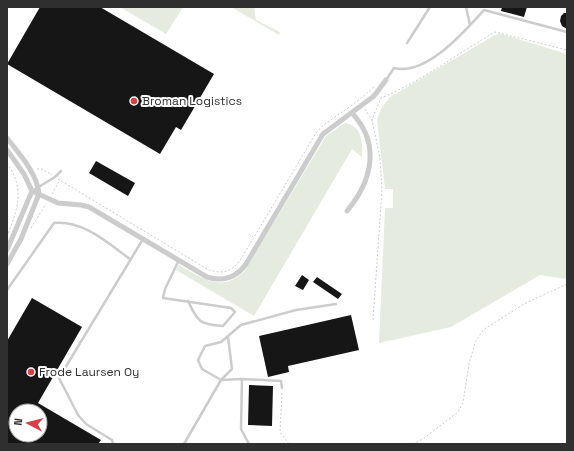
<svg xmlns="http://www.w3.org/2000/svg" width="574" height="451" font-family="'Space Grotesk',sans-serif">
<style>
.green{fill:#e5ebde}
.building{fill:#161616;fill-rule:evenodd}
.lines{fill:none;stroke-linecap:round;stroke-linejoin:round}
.path{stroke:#ccc;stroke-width:1;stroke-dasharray:2 2;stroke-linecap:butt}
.lane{stroke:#ccc;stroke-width:2.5}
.street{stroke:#ccc;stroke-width:5}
.poi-dot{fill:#d93d45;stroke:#fff;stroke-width:1.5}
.labels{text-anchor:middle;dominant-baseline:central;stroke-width:4;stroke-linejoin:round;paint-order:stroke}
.poi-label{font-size:12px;fill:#2f2f2f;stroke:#fff;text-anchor:start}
</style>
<rect width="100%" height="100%" fill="#fff"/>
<path class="green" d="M120 7H183L166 34Z
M231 7H254L256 20 280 32 279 35Z
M501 34 567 54V279L540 275 451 327 379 343 385 208H393V189H385L377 119 382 107 390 97 495 35Z
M345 123C362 126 363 142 362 157L352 149 254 316 176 270 179 265C202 278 220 293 244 272L326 136Z"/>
<path class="building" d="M40 7H100L214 74 181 130 176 127 160 154 7 64Z
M502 7H527L524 17 501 11Z
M564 13H567V29L562 26 560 21 561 16Z
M96 161 135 183 128 196 89 173Z
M302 275 309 280 303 290 295 286Z
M317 277 342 294 338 299 313 282Z
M32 298 82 327 38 403 101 440 98 444H7V341ZM16 411H40V435H16Z
M351 315 359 350 288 366 289 372 268 377 259 336Z
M249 385 273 386 272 426 248 425Z"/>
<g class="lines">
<path class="path" d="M365 109 372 120
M7 163C25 189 18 209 7 236
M37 169H42L52 175
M58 179 207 269C222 275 232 272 241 259L316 133 321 127 359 100 375 86
M52 194 60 180
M31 228 46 204
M249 234 253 237
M373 320 382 190 380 158 372 120 381 98C422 81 457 54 495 32L567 50
M282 393 280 432 289 444
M413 444 423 439 458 412 463 403 469 364 475 343 483 330 524 304 567 284"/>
<path class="lane" d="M466 7 470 25
M407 43 430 7
M386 80 394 68C426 76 464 32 484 10L567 32
M32 191 55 177 61 171
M179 260 165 289 163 298 231 308 235 312 223 326C199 324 198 322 188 301
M7 290 54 223C83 220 108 243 130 259
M242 379 281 381 282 388
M113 444 112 440 86 424 78 415 59 378 143 239
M184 444 221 380 232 369 228 337
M249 444 241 429 242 379 221 380 202 369 198 360 205 346 221 342 241 325 296 310 336 304"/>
<path class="street" d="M7 138C20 155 37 173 39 194L21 239 7 264
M7 150 24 174 32 191 7 250
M32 191 58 203 81 205 89 207 207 277C223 282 236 278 246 264L323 134 374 96 386 80
M347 211C372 181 381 144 352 113"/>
</g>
<g class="poi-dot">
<circle cx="134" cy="101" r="4"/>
<circle cx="31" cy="372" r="4"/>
</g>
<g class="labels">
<g class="poi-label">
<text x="142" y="101">Broman Logistics</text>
<text x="39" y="372">Frode Laursen Oy</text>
</g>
</g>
<rect width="574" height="451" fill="none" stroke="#2f2f2f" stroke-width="16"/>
<g transform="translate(28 423) rotate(277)"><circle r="19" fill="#ffffff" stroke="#acacac"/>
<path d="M0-3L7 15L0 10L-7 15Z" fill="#d93d45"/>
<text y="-6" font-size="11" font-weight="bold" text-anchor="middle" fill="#2f2f2f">N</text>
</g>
</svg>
